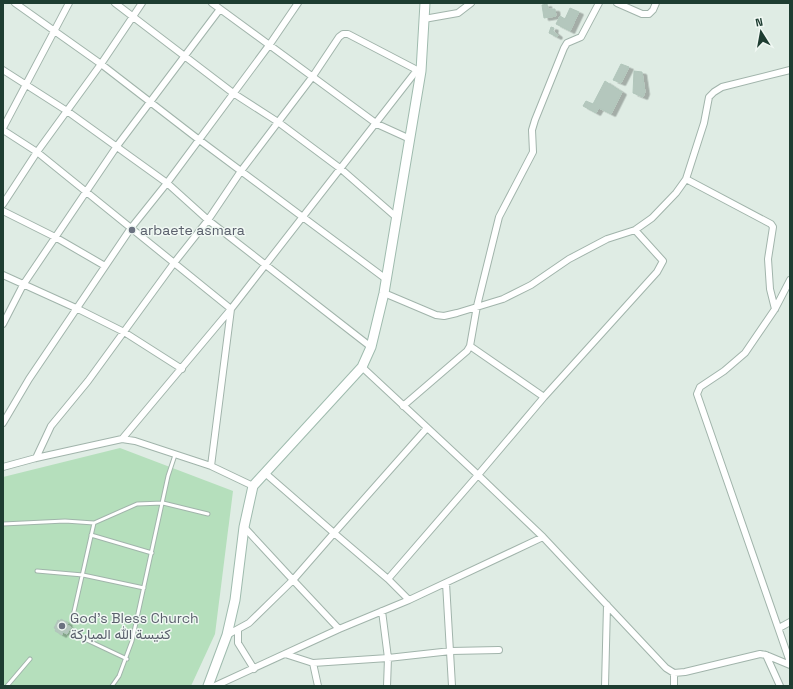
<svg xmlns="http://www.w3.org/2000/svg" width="793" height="689" font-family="'Space Grotesk',Vazirmatn,sans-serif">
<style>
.green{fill:#b5dfbc}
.building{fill:#b4c7bd;stroke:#b1c6bb;filter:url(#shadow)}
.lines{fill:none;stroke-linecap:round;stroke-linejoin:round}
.lane-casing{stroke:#a1b4ab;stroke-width:5}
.street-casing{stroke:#a1b4ab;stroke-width:8}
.secondary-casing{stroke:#9fbbae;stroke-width:11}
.lane{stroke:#fff;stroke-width:3}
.street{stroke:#fff;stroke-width:6}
.secondary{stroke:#fff;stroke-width:9}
.worship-dot{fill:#6b7280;stroke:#f0f8f3;stroke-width:1.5}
.labels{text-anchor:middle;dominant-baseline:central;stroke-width:3;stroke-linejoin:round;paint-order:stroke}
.worship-label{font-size:14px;fill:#5b616d;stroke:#f0f8f3;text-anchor:start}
</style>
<defs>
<filter id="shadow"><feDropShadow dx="4.5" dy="2.5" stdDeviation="0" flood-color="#0004"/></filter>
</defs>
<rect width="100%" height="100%" fill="#dfece4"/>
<path class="green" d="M120 448 233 491 215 634 191 686H3V477Z"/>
<path class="building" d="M547 4 548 9H555L556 16 544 18 542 5Z
M570 8 579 12 570 31 556 24 560 16 565 19Z
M551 27 554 28 553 31 558 35 557 37 549 33Z
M621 64 629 67 621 83 613 80Z
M634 71 642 72 645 92 643 97 633 93Z
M605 81 622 92 611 114 599 108 596 113 583 106 586 101 593 104Z
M61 619 68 623 67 625 71 627 67 634 63 632 62 635 55 631 56 629 54 628 58 620 60 621Z"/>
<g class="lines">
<g class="lane-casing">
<path id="lane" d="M3 524 65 521 94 523 137 504 163 503 208 514
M91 535 152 553
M37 571 83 575 144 588
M73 616 94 523
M72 633 127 659
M7 686 30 659
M112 686 119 676 132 641 168 476 175 455"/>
</g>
<g class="street-casing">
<path id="street" d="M15 3 101 64 198 139 386 279
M115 3 233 93 278 122 341 169 396 217
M212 3 377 124 410 139
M617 3 642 14H649L653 10 656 3
M424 19 458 13 471 3
M3 70 67 111 167 183 208 220 371 347
M3 128 69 3
M3 130 37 152 231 309 211 466
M686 179 771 224 773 227 768 259 770 289 775 309
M3 204 37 152 101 64 142 3
M3 211 55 237 105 266
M3 275 78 309 124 332 182 369
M790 280 775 309 745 353 724 371 700 387 697 394 790 662
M384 293 436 315 444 316 457 313 503 299 531 285 569 259 607 239 635 230 652 218 676 193 686 179 704 123 709 97 714 92 722 87 790 70
M3 324 23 285 117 146 220 9
M470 346 544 397
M362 367 478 475 388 579 409 600
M403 406 467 351 470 346 477 306 499 217 533 152 532 130 535 120 564 48 567 43 581 37 599 3
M3 423 29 379 131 228 167 183 270 44 298 3
M122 439 231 309 417 70 421 71
M36 458 51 426 88 381 174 263 208 220 241 171 313 76 339 37 343 34H348L417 70
M3 467 36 458 122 439 135 441 211 466 253 486
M244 527 293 580 334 533 265 473
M543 537 478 475 544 397 657 272 663 261 635 230
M388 579 334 533 427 428
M446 583 452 686
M382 611 388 658 387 686
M779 628 790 622
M238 630V643L254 669
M227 635 249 623 293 580 339 629
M285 654 313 663 388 658 451 651 499 650
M766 655 790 665
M313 663 318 686
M674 673V686
M215 686 339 629 409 600 543 537 666 668 674 673 685 672 760 654 766 655 780 686
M605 686 607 605"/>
</g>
<g class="secondary-casing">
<path id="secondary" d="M208 686 227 635 235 600 244 527 253 486 362 367 371 347 384 293 421 71 425 3"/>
</g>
<use href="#lane" class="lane"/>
<use href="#street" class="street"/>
<use href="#secondary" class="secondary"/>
</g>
<g class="worship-dot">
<circle cx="132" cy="230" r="4"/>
<circle cx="62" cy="626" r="4"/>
</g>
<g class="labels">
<g class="worship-label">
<text x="140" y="230">arbaete asmara</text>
<text x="70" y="618">God's Bless Church<tspan x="70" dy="16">كنيسة الله المباركة</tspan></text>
</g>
</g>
<rect width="793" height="689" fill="none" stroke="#1e3d31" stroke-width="8"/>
<g transform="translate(761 32) rotate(349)" stroke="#f0f8f3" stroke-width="3" paint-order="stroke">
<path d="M0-3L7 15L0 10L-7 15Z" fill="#1e3d31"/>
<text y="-6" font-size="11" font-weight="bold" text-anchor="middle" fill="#1e3d31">N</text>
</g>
</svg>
